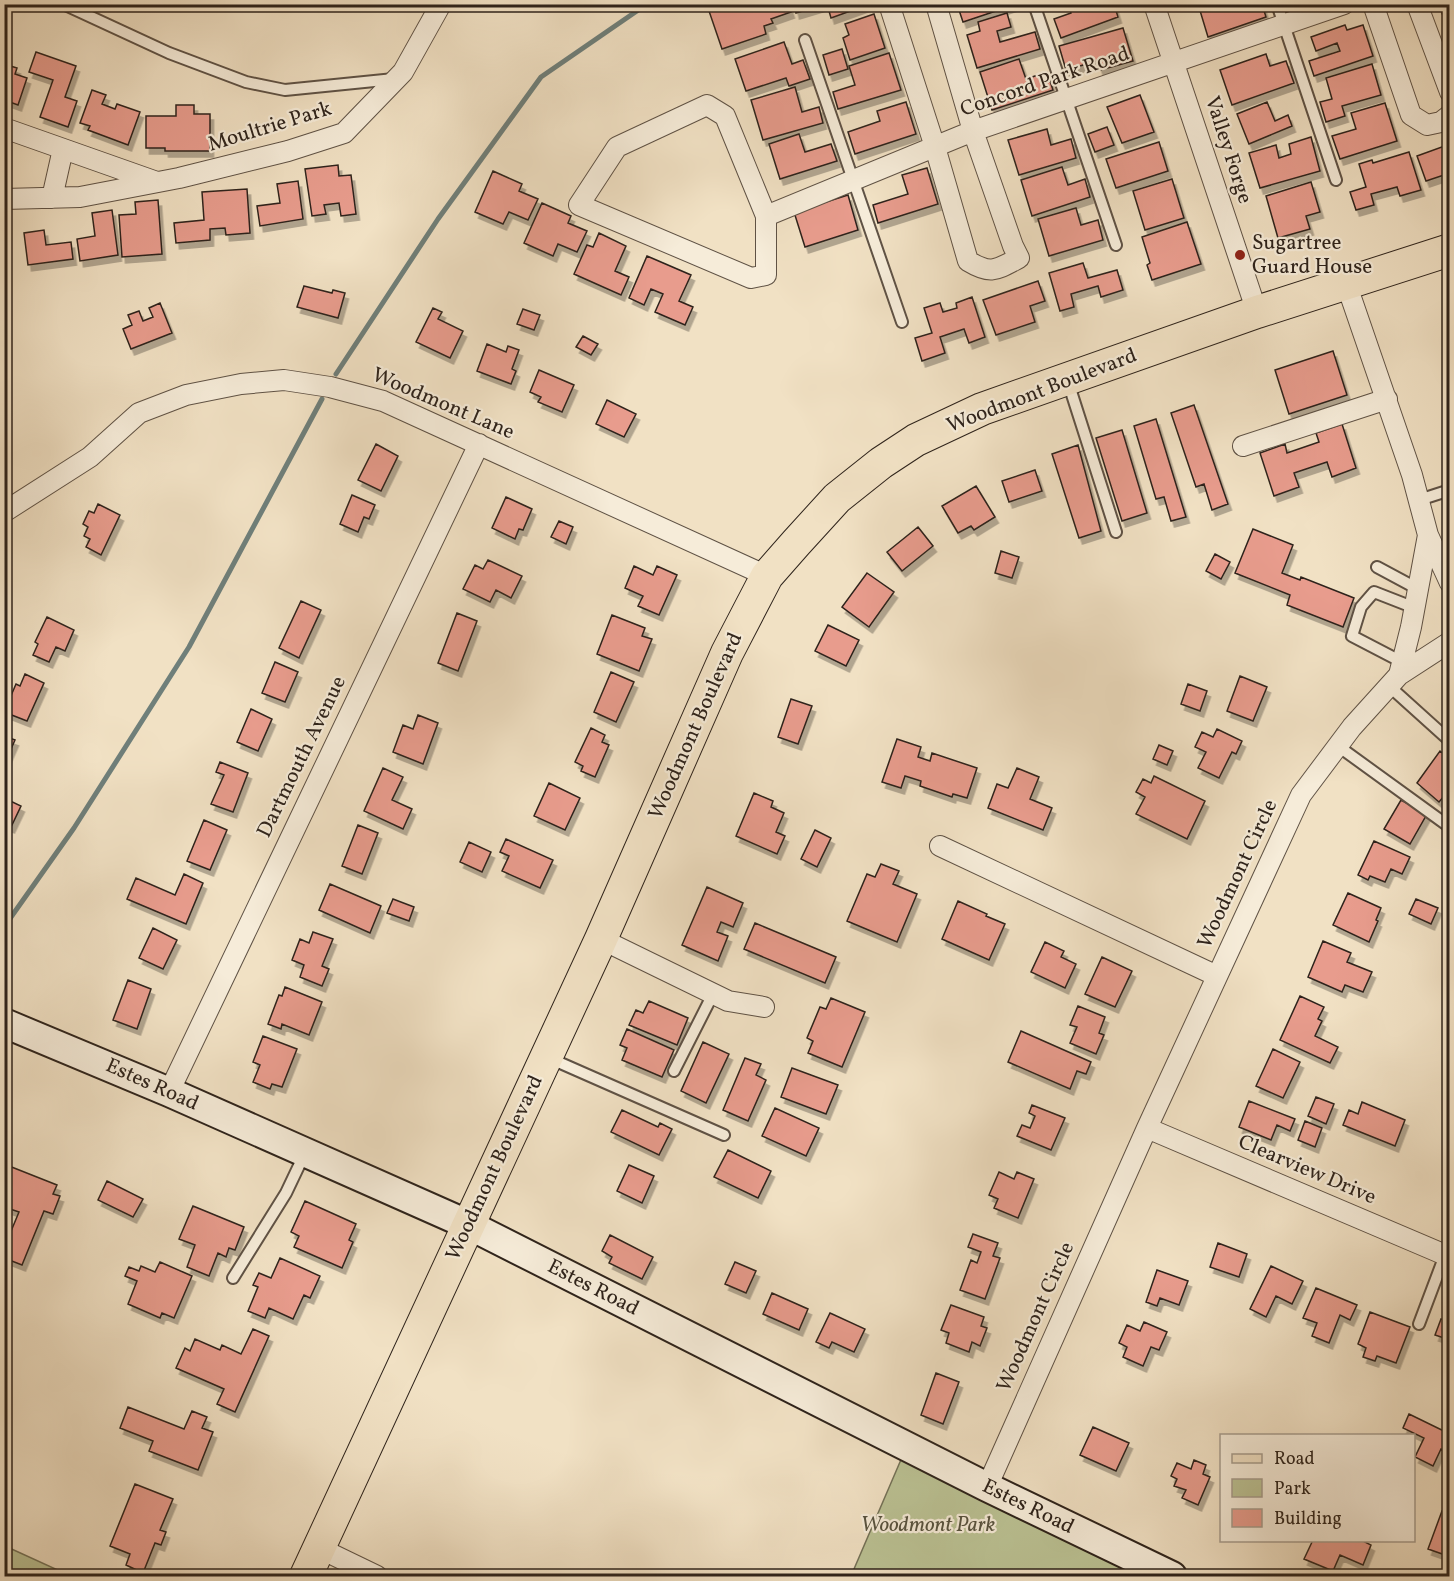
<svg xmlns="http://www.w3.org/2000/svg" width="1454" height="1581" font-family="Vollkorn,serif">
<style>
.green{fill:#bbc294;stroke:#747258;stroke-width:1.5}
.lines{fill:none;stroke-linecap:round;stroke-linejoin:round}
.stream{stroke:#6f7f7a;stroke-width:5}
.building{fill:#e89c8d;stroke:#2e231b;stroke-width:1.5;filter:url(#shadow)}
.lane-casing{stroke:#5f5245;stroke-width:14}
.street-casing{stroke:#5f5245;stroke-width:22}
.secondary-casing{stroke:#2e231b;stroke-width:32}
.primary-casing{stroke:#2e231b;stroke-width:34}
.lane{stroke:#f6ecd9;stroke-width:10}
.street{stroke:#f6ecd9;stroke-width:20}
.secondary{stroke:#f6ecd9;stroke-width:28}
.primary{stroke:#f1e1c4;stroke-width:32}
.poi-dot{fill:#8f2418;stroke:#f6ecd9;stroke-width:2}
.labels{text-anchor:middle;dominant-baseline:central;stroke-width:4.5;stroke-linejoin:round;paint-order:stroke}
.street-label{font-size:21px;fill:#2e231b;stroke:#f6ecd9}
.poi-label{font-size:21px;fill:#2e231b;stroke:#f6ecd9;text-anchor:start}
.park-label{font-size:21px;font-style:italic;fill:#58533f;stroke:#f6ecd9}
</style>
<defs>
<filter id="shadow"><feDropShadow dx="3.5" dy="6" stdDeviation="0" flood-color="#0004"/></filter>
</defs>
<rect width="100%" height="100%" fill="#f1e1c4"/>
<filter id="stains"><feTurbulence type="fractalNoise" baseFrequency=".00333" numOctaves="4"/><feColorMatrix values="0 0 0 0 .2 0 0 0 0 .09 0 0 0 0 .02 0 0 0 .5 -.17"/></filter>
<radialGradient id="worn" r=".72"><stop offset=".6" stop-color="#630" stop-opacity="0"/><stop offset="1" stop-color="#630" stop-opacity=".3"/></radialGradient>
<path class="green" d="M903 1455 1145 1576H851Z
M5 1546 60 1571 57 1576H5Z"/>
<g class="lines">
<path class="stream" d="M336 374 438 219 541 77 647 4
M4 927 74 828 189 647 322 399"/>
</g>
<path class="building" d="M729 4H788L791 12 771 19 773 23 764 26 766 34 722 49 709 11Z
M794 4H823V5L796 13Z
M827 4H870L831 18Z
M957 4H1017L963 22Z
M1069 4H1114L1118 17 1061 38 1054 19 1071 13Z
M1198 4H1224L1225 10 1241 4H1262L1266 17 1208 37Z
M1439 4H1450V30L1448 31Z
M1007 13 1011 27 997 31 1000 42 1035 32 1040 49 977 68 967 35 980 31 978 22Z
M874 14 885 48 850 60 843 38 849 35 845 24Z
M1345 25 1347 30 1363 25 1373 56 1314 76 1309 61 1340 51 1337 43 1316 51 1311 37Z
M1123 28 1133 61 1100 70 1097 61 1066 70 1059 46Z
M784 42 792 64 803 60 810 79 789 86 786 78 746 91 735 59Z
M842 49 848 69 829 75 823 55Z
M36 52 76 66 65 97 77 101 68 127 40 117 53 80 29 72Z
M889 53 901 90 838 109 833 92 855 85 849 66Z
M1266 54 1270 66 1286 61 1294 83 1232 105 1220 70Z
M1019 59 1026 79 1047 72 1053 90 992 110 980 72Z
M4 64 17 68 15 74 27 78 18 105 4 100Z
M1372 64 1381 95 1342 106 1345 116 1326 122 1320 102 1332 99 1326 78Z
M795 87 802 112 819 107 823 123 763 140 751 100Z
M92 90 106 95 102 104 115 109 117 104 140 112 128 145 88 130 90 126 80 123Z
M1140 95 1154 132 1122 143 1107 107Z
M906 102 916 134 855 154 848 132 880 121 877 111Z
M1267 102 1275 121 1288 115 1292 126 1249 144 1237 114Z
M1385 103 1397 141 1340 159 1332 136 1356 129 1351 113Z
M176 105H194V114H210V151H165V148H146V116H176Z
M1107 127 1114 145 1095 152 1088 134Z
M1047 129 1051 145 1071 139 1076 158 1019 175 1008 140Z
M799 134 805 152 831 144 837 161 780 179 769 144Z
M1311 137 1320 171 1260 188 1249 153 1276 145 1279 158 1291 154 1289 144Z
M1159 142 1168 171 1116 188 1106 159Z
M1450 144V173L1426 181 1417 156Z
M1409 152 1421 190 1400 196 1397 187 1371 194 1374 205 1356 210 1350 192 1366 187 1359 164 1372 160 1373 163Z
M338 165 339 176 351 175 356 214 341 216 339 203 324 205 326 214 312 216 305 169Z
M1062 167 1068 185 1085 179 1090 197 1032 216 1021 180Z
M927 168 938 204 878 223 873 205 908 194 902 175Z
M493 171 522 184 519 191 538 199 528 220 509 212 503 224 475 212Z
M1172 179 1184 218 1145 230 1133 191Z
M298 181 303 219 260 226 257 206 280 203 277 184Z
M1311 182 1320 212 1306 216 1310 229 1278 238 1266 196Z
M247 189 250 233 226 235 225 228 210 229V240L176 243 174 223 204 220 202 192Z
M848 195 858 230 805 247 794 212Z
M158 200 162 254 122 257 119 215 136 214 135 202Z
M542 203 571 216 568 223 587 231 577 252 558 244 553 256 524 243Z
M1076 208 1081 225 1098 220 1103 240 1049 256 1038 219Z
M112 210 118 255 80 261 77 239 95 236 92 213Z
M1187 222 1201 264 1152 280 1147 265 1150 263 1142 237Z
M44 230 46 245 71 242 73 259 28 265 24 233Z
M599 233 626 246 615 271 629 277 621 295 574 274 587 245 593 247Z
M647 256 691 275 679 301 693 307 685 325 655 312 663 294 651 289 644 305 629 298Z
M1083 263 1088 278 1117 270 1123 290 1101 297 1098 286 1071 294 1074 307 1060 311 1049 273Z
M1038 281 1045 301 1030 306 1035 322 996 335 983 300Z
M304 286 332 293 333 290 345 293 338 318 297 307Z
M972 297 985 337 969 343 964 329 940 337 945 353 922 361 915 338 932 333 924 308 940 303 943 312 957 308 956 303Z
M160 303 172 333 131 349 123 329 132 325 128 315 139 311 143 321 153 317 149 308Z
M433 308 442 312 438 319 463 331 450 358 416 342Z
M523 309 540 315 534 330 517 324Z
M583 336 598 344 591 355 576 347Z
M487 344 506 352 508 346 519 350 512 369 516 371 511 384 477 371Z
M1333 351 1347 395 1289 414 1275 370Z
M539 370 574 385 562 412 538 402 541 397 530 392Z
M607 400 636 414 624 437 596 424Z
M1194 405 1228 504 1212 510 1204 484 1196 487 1171 413Z
M1156 419 1186 517 1171 521 1164 497 1156 499 1134 426Z
M1342 424 1356 468 1332 477 1327 462 1294 473 1299 487 1274 496 1260 453 1285 444 1287 453 1319 442 1316 433Z
M1122 430 1147 513 1122 521 1096 438Z
M376 444 398 456 381 491 358 480Z
M1078 445 1101 531 1079 538 1052 454Z
M1035 470 1042 491 1009 502 1002 481Z
M976 486 995 517 974 530 971 526 958 533 942 506Z
M352 495 375 505 369 519 364 517 358 532 340 524Z
M506 497 532 509 523 530 519 529 515 539 492 528Z
M98 504 120 515 101 555 86 547 90 539 84 536 88 527 83 524 89 511 94 513Z
M559 521 573 527 566 544 551 537Z
M918 527 933 546 902 571 887 552Z
M1253 529 1293 545 1282 573 1300 580 1301 577 1354 598 1343 627 1287 605 1290 595 1235 573Z
M1001 551 1019 557 1012 578 995 573Z
M1215 554 1230 562 1221 579 1206 571Z
M488 560 522 576 511 598 496 590 490 602 463 589 475 565 483 569Z
M634 566 653 575 657 566 677 575 659 615 638 606 643 596 625 588Z
M867 573 894 592 869 627 842 607Z
M301 601 321 610 299 658 279 648Z
M457 613 477 621 458 671 438 663Z
M612 615 645 628 642 636 652 639 639 671 597 654Z
M47 617 74 630 65 651 56 647 49 662 33 655 38 644 35 642Z
M828 625 859 640 846 666 815 651Z
M275 662 298 672 285 702 262 693Z
M611 672 634 682 616 722 594 712Z
M25 674 44 683 27 721 4 712 16 684 20 686Z
M1240 676 1267 687 1253 721 1227 711Z
M1188 684 1207 691 1200 711 1181 704Z
M791 699 812 706 798 744 778 737Z
M251 709 272 719 258 751 237 742Z
M418 715 438 723 423 764 393 752 403 725 413 729Z
M591 728 605 735 602 742 609 745 595 777 581 771 583 766 575 762Z
M1217 729 1242 741 1236 754 1232 752 1219 778 1198 768 1206 752 1195 747 1202 732 1213 737Z
M4 736 15 740 4 765Z
M897 739 921 747 918 757 930 761 932 753 977 768 967 798 953 794 952 797 920 786 921 781 905 776 901 788 882 782Z
M1159 745 1173 751 1167 765 1153 759Z
M1440 751 1450 759V789L1439 802 1417 783Z
M220 762 248 773 233 812 211 804 224 775 216 772Z
M383 768 403 777 392 800 412 809 403 829 364 811Z
M1017 768 1039 777 1030 799 1052 808 1043 830 988 808 997 784 1008 788Z
M1154 776 1205 801 1187 839 1136 814 1145 797 1136 792 1143 779 1151 783Z
M549 783 580 798 565 830 534 816Z
M754 793 773 801 771 807 784 813 776 832 785 836 777 854 736 836Z
M4 798 21 806 11 827 4 824Z
M1401 800 1427 814 1410 844 1384 829Z
M204 820 227 830 210 870 187 861Z
M358 825 378 833 362 874 342 866Z
M815 830 831 838 817 867 801 859Z
M506 839 553 860 540 888 502 871 509 856 500 852Z
M1374 841 1410 857 1402 874 1391 869 1385 882 1370 876 1368 880 1358 875Z
M469 842 491 852 482 872 460 862Z
M881 864 899 871 893 884 917 894 897 942 847 921 867 874 875 877Z
M184 874 203 883 186 924 127 899 136 878 175 895Z
M330 884 381 906 370 933 319 910Z
M707 887 743 903 733 927 721 922 717 932 728 936 718 961 682 945Z
M1348 893 1381 908 1376 920 1378 921 1369 942 1333 925Z
M393 899 414 907 409 921 387 913Z
M1416 899 1438 908 1431 924 1409 914Z
M958 901 987 914 986 916 1005 924 989 960 942 939Z
M755 923 836 957 825 983 744 949Z
M153 928 177 940 163 969 139 958Z
M313 932 333 939 322 966 329 969 322 986 300 977 304 965 292 960 300 939 309 943Z
M1323 941 1351 953 1347 962 1372 972 1363 992 1345 985 1342 992 1308 977Z
M1045 942 1064 951 1061 957 1076 964 1065 988 1031 972Z
M1102 957 1132 971 1115 1007 1085 994Z
M128 980 151 989 137 1029 113 1020Z
M285 987 322 1002 309 1035 282 1024 281 1029 268 1024 279 995 282 996Z
M1300 996 1324 1007 1318 1019 1322 1021 1315 1036 1338 1047 1330 1063 1280 1040Z
M831 998 865 1012 842 1067 808 1053 813 1041 807 1038 820 1007 826 1009Z
M649 1001 688 1018 677 1045 629 1025 636 1010 643 1013Z
M1078 1006 1105 1017 1099 1033 1104 1035 1096 1054 1070 1043 1077 1027 1070 1025Z
M627 1029 674 1050 662 1077 622 1060 627 1048 620 1045Z
M1021 1031 1091 1062 1086 1074 1077 1071 1070 1089 1008 1062Z
M263 1036 297 1049 282 1087 272 1084 270 1089 253 1082 260 1065 253 1062Z
M703 1042 729 1054 706 1103 681 1091Z
M1273 1049 1300 1062 1283 1098 1256 1086Z
M745 1058 761 1064 756 1075 766 1080 748 1121 723 1110Z
M792 1068 838 1085 826 1114 781 1097Z
M1316 1097 1334 1104 1326 1124 1308 1116Z
M1249 1101 1295 1119 1290 1131 1277 1125 1271 1140 1239 1127Z
M1362 1102 1405 1120 1395 1146 1343 1125 1349 1110 1358 1114Z
M1032 1105 1065 1118 1051 1150 1017 1136 1022 1125 1030 1128 1035 1116 1029 1113Z
M775 1108 819 1128 806 1156 762 1136Z
M622 1110 658 1127 660 1123 672 1129 659 1155 611 1132Z
M1305 1121 1322 1128 1315 1147 1298 1140Z
M728 1150 771 1171 758 1198 714 1177Z
M4 1164 57 1185 53 1194 60 1196 53 1214 44 1211 22 1265 4 1258V1248L19 1212 4 1207Z
M629 1165 654 1176 642 1203 617 1191Z
M999 1172 1014 1179 1017 1172 1034 1179 1018 1218 994 1208 998 1199 989 1195Z
M107 1181 143 1199 133 1217 98 1200Z
M305 1201 356 1224 349 1240 353 1242 342 1268 294 1247 299 1236 291 1232Z
M193 1206 244 1227 235 1250 229 1248 226 1257 218 1253 209 1276 187 1267 195 1245 179 1239Z
M973 1234 998 1243 993 1256 1000 1258 985 1299 960 1290 971 1260 977 1263 981 1252 968 1247Z
M610 1235 653 1257 642 1279 609 1263 612 1257 602 1251Z
M1218 1243 1247 1254 1239 1277 1210 1267Z
M280 1258 320 1276 310 1298 304 1295 293 1319 269 1308 265 1318 248 1311 258 1287 253 1285 259 1273 271 1278Z
M160 1262 192 1276 174 1318 162 1313 160 1318 128 1304 137 1281 125 1276 129 1267 139 1271 141 1266 155 1272Z
M735 1262 756 1271 746 1293 725 1284Z
M1271 1266 1303 1281 1292 1304 1276 1296 1266 1317 1250 1309Z
M1157 1270 1188 1281 1179 1305 1160 1298 1157 1306 1146 1302Z
M1316 1288 1357 1305 1350 1320 1340 1315 1329 1343 1312 1336 1317 1323 1303 1318Z
M772 1293 808 1309 799 1330 763 1314Z
M951 1305 984 1317 981 1326 987 1328 980 1346 972 1342 969 1352 946 1343 949 1333 941 1330Z
M1370 1312 1410 1327 1396 1363 1377 1356 1375 1361 1363 1357 1366 1348 1358 1344Z
M830 1313 865 1329 854 1352 832 1342 829 1348 816 1342Z
M1441 1319 1450 1322V1340L1435 1335Z
M1144 1322 1167 1332 1159 1350 1151 1347 1143 1366 1123 1357 1127 1347 1119 1343 1127 1325 1140 1331Z
M253 1329 269 1336 235 1412 217 1404 224 1389 176 1368 185 1348 190 1351 195 1339 220 1350 222 1345 241 1354Z
M936 1373 959 1382 943 1424 921 1415Z
M128 1407 184 1429 192 1411 207 1417 202 1428 213 1432 198 1470 149 1451 153 1441 120 1428Z
M1409 1414 1450 1434V1453L1441 1449 1433 1466 1415 1457 1424 1438 1403 1428Z
M1093 1427 1129 1443 1116 1471 1080 1455Z
M1194 1460 1206 1465 1203 1474 1210 1477 1198 1505 1182 1498 1186 1490 1174 1486 1177 1479 1171 1476 1177 1463 1191 1469Z
M135 1484 173 1499 160 1530 166 1532 161 1545 155 1543 143 1573 126 1565 130 1554 110 1546Z
M1450 1510V1553L1448 1556 1428 1549 1442 1511 1448 1513Z
M1313 1540H1361L1371 1545 1363 1565 1340 1555 1333 1571 1304 1559Z
M1388 1570 1404 1576H1385Z"/>
<g class="lines">
<g class="lane-casing">
<path id="lane" d="M63 4 169 53 246 82 285 90 394 79
M1034 4 1116 245
M1277 4 1336 180
M805 40 902 322
M1068 382 1116 532
M1419 500 1450 490
M1377 567 1418 589
M1402 662 1352 636 1361 607 1374 592 1415 608
M1389 686 1450 741
M1338 746 1447 825
M549 1058 724 1135
M674 1071 713 994
M233 1278 286 1193 305 1153
M1419 1324 1445 1255"/>
</g>
<g class="street-casing">
<path id="street" d="M889 4 935 147 968 261C991 275 996 270 1019 258L1013 246 973 131 936 4
M1154 4 1257 312
M1373 4 1411 115 1427 125 1441 122 1450 115
M1417 4 1450 92
M707 105 725 116 766 216V275L751 278 579 205 617 147Z
M4 128 157 182
M52 198 63 149
M4 199 80 197 179 178 288 151 344 133 403 72 441 4
M766 216 973 131 1344 4
M1243 446 1387 399
M4 512 90 457 139 413 186 395 241 384 284 380 330 387 383 401 767 576
M1428 535 1450 583
M1399 675 1450 642
M940 846 1217 976
M601 939 728 1001 764 1007
M169 1092 479 444
M1147 1128 1450 1257
M987 1487 1147 1128 1301 795 1352 727 1399 675 1411 627 1428 535 1412 475 1346 283
M319 1548 377 1576"/>
</g>
<g class="secondary-casing">
<path id="secondary" d="M4 1023 169 1092 469 1225 987 1487 1172 1576"/>
</g>
<g class="primary-casing">
<path id="primary" d="M306 1576 601 939 727 653 767 576 796 543 837 498 881 463 916 440 982 409 1257 312 1450 250"/>
</g>
<use href="#lane" class="lane"/>
<use href="#street" class="street"/>
<use href="#secondary" class="secondary"/>
<use href="#primary" class="primary"/>
</g>
<circle class="poi-dot" cx="1240" cy="255" r="6"/>
<g class="labels">
<g class="street-label">
<text transform="translate(1045 82) rotate(-19)">Concord Park Road</text>
<text transform="translate(270 127) rotate(-17)">Moultrie Park</text>
<text transform="translate(1228 150) rotate(72)">Valley Forge</text>
<text transform="translate(1042 391) rotate(-21)">Woodmont Boulevard</text>
<text transform="translate(443 404) rotate(23)">Woodmont Lane</text>
<text transform="translate(696 726) rotate(-66)">Woodmont Boulevard</text>
<text transform="translate(302 757) rotate(-64)">Dartmouth Avenue</text>
<text transform="translate(1238 874) rotate(-65)">Woodmont Circle</text>
<text transform="translate(152 1085) rotate(24)">Estes Road</text>
<text transform="translate(495 1168) rotate(-65)">Woodmont Boulevard</text>
<text transform="translate(1307 1170) rotate(23)">Clearview Drive</text>
<text transform="translate(593 1288) rotate(27)">Estes Road</text>
<text transform="translate(1036 1317) rotate(-66)">Woodmont Circle</text>
<text transform="translate(1028 1507) rotate(26)">Estes Road</text>
</g>
<g class="poi-label">
<text x="1252" y="243">Sugartree<tspan x="1252" dy="24">Guard House</tspan></text>
</g>
<g class="park-label">
<text x="928" y="1525">Woodmont Park</text>
</g>
</g>
<rect width="1454" height="1581" fill="none" stroke="#f1e1c4" stroke-width="24"/>
<rect x="6" y="6" width="1442" height="1569" fill="none" stroke="#2e231b" stroke-width="3"/>
<rect x="12" y="12" width="1430" height="1557" fill="none" stroke="#2e231b" stroke-width="1.5"/>
<rect x="1220" y="1434" width="195" height="108" fill="#f6ecd9" stroke="#a69c8d" stroke-width="1.5"/>
<rect x="1232" y="1454" width="30" height="9" fill="#f1e1c4" stroke="#a69c8d" stroke-width="1.5"/>
<text x="1274" y="1464" font-size="18" fill="#2e231b">Road</text>
<rect x="1232" y="1479" width="30" height="18" fill="#bbc294" stroke="#a69c8d" stroke-width="1.5"/>
<text x="1274" y="1494" font-size="18" fill="#2e231b">Park</text>
<rect x="1232" y="1509" width="30" height="18" fill="#e89c8d" stroke="#a69c8d" stroke-width="1.5"/>
<text x="1274" y="1524" font-size="18" fill="#2e231b">Building</text>
<rect width="100%" height="100%" filter="url(#stains)"/>
<rect width="100%" height="100%" fill="url(#worn)"/>
</svg>
